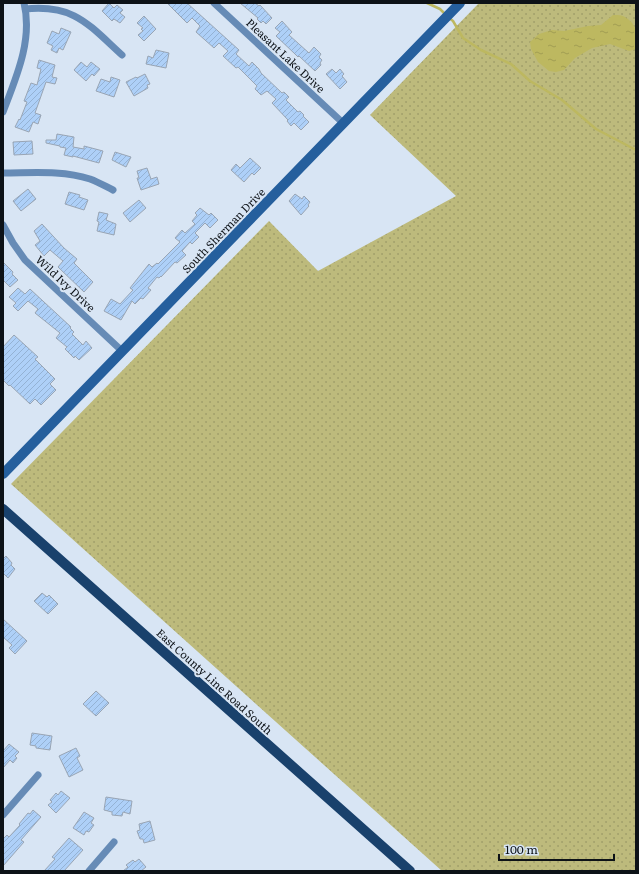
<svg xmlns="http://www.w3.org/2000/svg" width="639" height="874" font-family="Literata,serif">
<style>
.grass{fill:url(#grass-dots)}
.water{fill:url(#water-ripples)}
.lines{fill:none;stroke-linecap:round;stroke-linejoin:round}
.stream{stroke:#bdb860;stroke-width:2.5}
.building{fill:url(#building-hatch);stroke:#99a5b4}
.street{stroke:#668bb6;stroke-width:7}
.secondary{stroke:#255f9d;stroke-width:10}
.primary{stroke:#19416c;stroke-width:10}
.labels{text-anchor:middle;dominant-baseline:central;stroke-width:4;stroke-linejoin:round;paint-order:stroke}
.street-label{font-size:11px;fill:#0d1217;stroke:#d8e5f4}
</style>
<defs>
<pattern id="grass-dots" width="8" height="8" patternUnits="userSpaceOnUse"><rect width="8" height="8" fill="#bdba7c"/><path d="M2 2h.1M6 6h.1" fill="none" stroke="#a19f6a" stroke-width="1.8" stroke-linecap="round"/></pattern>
<pattern id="water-ripples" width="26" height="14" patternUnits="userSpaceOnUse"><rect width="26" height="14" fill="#bdb860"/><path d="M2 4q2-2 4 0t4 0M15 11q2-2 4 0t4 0" fill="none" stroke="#a19d53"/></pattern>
<pattern id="building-hatch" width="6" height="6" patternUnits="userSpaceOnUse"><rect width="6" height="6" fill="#aed0f8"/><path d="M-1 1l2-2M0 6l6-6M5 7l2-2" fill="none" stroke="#94b2d4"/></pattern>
</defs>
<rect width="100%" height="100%" fill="#d8e5f4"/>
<path class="grass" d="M479 3H636V871H442L11 484 269 221 318 271 456 196 370 115Z"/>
<path class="water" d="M613 15C620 15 623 15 628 19 639 28 636 36 636 49L629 51 610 44 592 48 575 58 564 70 556 72 549 71 538 62 531 49 530 42 539 34 552 30 564 31 588 26 601 25Z"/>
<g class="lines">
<path class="stream" d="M427 3 440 9 445 14
M448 17 453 21 463 38 481 50 511 64 530 81 562 100 596 129 636 150"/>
</g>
<path class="building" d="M109 3 114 8 117 5 123 10 120 13 125 17 120 23 114 19 112 21 102 11Z
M167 3H187L239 50 236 54 249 66 252 62 259 69 261 73 282 93 284 92 289 97 286 100 298 112 300 111 304 115 303 116 309 122 301 130 294 123 291 126 287 121 288 120 272 103 276 99 267 91 261 95 255 89 257 86 238 67 236 68 223 56 228 51 219 43 214 48 196 32 200 26 192 18 187 23Z
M240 3H255L259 6 260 5 272 18 266 24 263 21 261 23 257 19 258 18Z
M144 16 156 29 144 41 138 35 143 31 141 29 143 28 137 23Z
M282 21 292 32 289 35 309 53 314 47 321 54 319 57 322 60 320 63 321 65 315 71 299 56 298 57 295 54 276 36 280 32 275 28Z
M61 28 71 32 63 50 59 48 57 53 51 50 53 46 47 43 52 31 59 34Z
M156 50 169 53 166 68 146 64 148 56 153 58Z
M39 60 55 65 52 77 57 78 55 84 46 82 35 113 41 115 38 124 33 122 29 132 15 127 19 119 20 120 27 102 24 101 31 83 37 85 41 69 37 68Z
M81 62 87 67 91 62 100 69 94 76 92 74 86 81 74 70Z
M332 69 336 73 340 69 344 74 342 76 347 82 340 89 326 74Z
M145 74 150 84 147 85 148 88 134 96 126 82 136 77 137 78Z
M111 77 120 80 114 97 96 91 101 79 110 82Z
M57 134 74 137 73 147 84 149V146L103 151 99 163 73 156V157L64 155 66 148 60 147V146L46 143V140H56Z
M32 141 33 154 14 155 13 142Z
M115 152 131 157 126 167 112 160Z
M250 158 261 168 254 175 252 173 244 182 231 170 236 164 240 168Z
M147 168 151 179 157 177 159 184 141 190 137 178H139L137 171Z
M28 189 36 199 21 211 13 201Z
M69 192 80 195 79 197 88 200 84 210 65 204Z
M295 194 302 199 304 196 310 202 308 205 309 206 301 215 289 201Z
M139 200 146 208 130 222 123 213Z
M200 208 209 215 211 213 218 220 210 228 205 223 195 233 199 237 192 244 190 242 182 251 186 255 177 263 175 262 161 277V276L159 278 157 277 148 288 151 290 143 299 141 298 135 304 132 301 121 320 104 311 111 299 120 304 133 290 130 288 149 264 152 267 157 263 158 264 180 242 175 238 182 230 185 233 195 224 192 221 197 215 195 213Z
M99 212 108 214 106 220 116 224 114 235 97 231 99 222 97 221Z
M42 224 64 248 77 259 74 263 93 282 84 292 58 267 63 261 50 250 44 256 35 245 40 241 34 231Z
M3 262 13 272 12 274 18 280 10 287 3 280Z
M18 288 25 294 30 289 71 327 70 328 74 332 72 334 83 345 86 341 92 348 79 360 75 356 74 358 65 349 67 347 56 338 60 333 35 313 38 309 28 301 18 311 13 306 16 303 9 297Z
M14 335 38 357 35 359 55 379 50 384 56 390 41 405 35 399 30 404 10 385 9 386 3 380V347Z
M6 556 12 563 11 565 15 569 8 578 3 573V559Z
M42 593 47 597 49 595 58 604 48 614 34 601Z
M3 619 27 641 15 654 9 648 12 645 3 637Z
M96 691 109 703 96 716 83 704Z
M32 733 52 736 50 750 36 748V746L30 745Z
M9 744 19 752 15 756 17 758 13 763 10 760 3 768V751Z
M76 748 80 756 77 758 83 770 69 777 59 756Z
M61 791 70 798 56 813 48 805 52 802 50 800 56 793 58 795Z
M106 797 132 801 130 814 123 812 122 816 112 815V812L104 810Z
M33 810 41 817 21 840 24 842 3 866V839L7 835 9 837 20 825 19 824 28 813 30 814Z
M84 812 94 818 91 823 94 825 89 832 86 831 84 835 73 828Z
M150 821 155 840 144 843 143 839H140L137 831 140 830 139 824Z
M69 838 83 850 64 871H44L55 859 52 857Z
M139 859 146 867 141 871H123L128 867 126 865 133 860 135 862Z"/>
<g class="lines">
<path class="street" d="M214 3 343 123
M25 9C74 4 88 24 122 55
M3 112C16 78 33 40 24 3
M3 173C32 173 62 170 90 179 98 182 105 186 113 190
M3 225 13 243 25 260 122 351
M3 815 38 775
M89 871 114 842"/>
<path class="secondary" d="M3 474 460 3"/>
<path class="primary" d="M3 509 410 871"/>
</g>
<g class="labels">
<g class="street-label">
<text transform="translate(286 55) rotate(43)">Pleasant Lake Drive</text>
<text transform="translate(223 230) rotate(-46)">South Sherman Drive</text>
<text transform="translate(66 283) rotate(43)">Wild Ivy Drive</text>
<text transform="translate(215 681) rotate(42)">East County Line Road South</text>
</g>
</g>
<rect width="639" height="874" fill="none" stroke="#0d1217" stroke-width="8"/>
<path d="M499 854v6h115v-6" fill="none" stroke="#0d1217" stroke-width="2"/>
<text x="505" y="854" font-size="12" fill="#0d1217" stroke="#d8e5f4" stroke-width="3" paint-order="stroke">100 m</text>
</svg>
